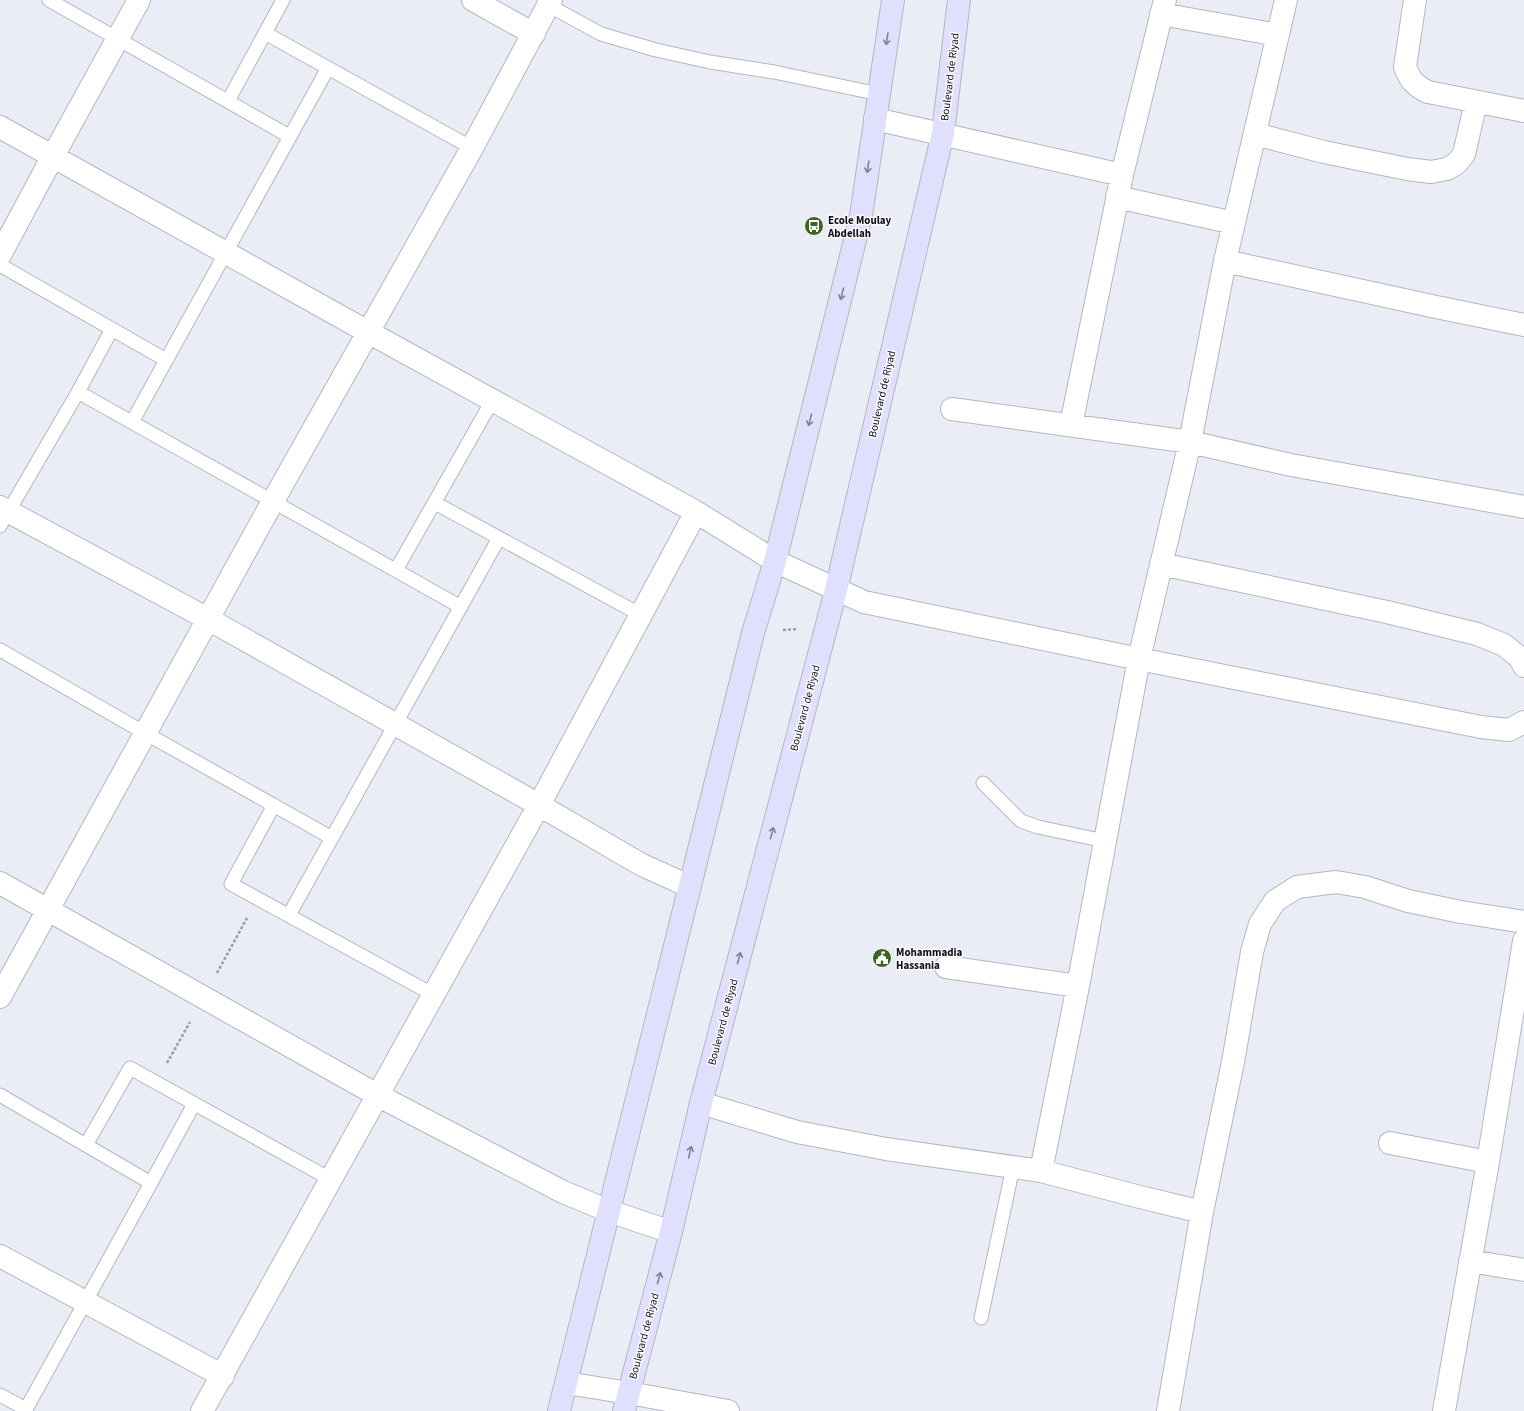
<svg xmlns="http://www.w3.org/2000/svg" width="1524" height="1411" font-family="'Source Sans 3',sans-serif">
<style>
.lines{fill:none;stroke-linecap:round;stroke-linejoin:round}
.service-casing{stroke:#b5b6c1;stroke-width:15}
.minor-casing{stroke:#b5b6c1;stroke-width:24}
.secondary-casing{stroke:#b5b6c1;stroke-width:24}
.path{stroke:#9c9da5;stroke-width:2.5;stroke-dasharray:3 2;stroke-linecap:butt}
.service{stroke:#fff;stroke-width:13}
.minor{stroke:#fff;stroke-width:22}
.secondary{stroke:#e0e0fe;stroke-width:22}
.oneway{stroke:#828295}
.labels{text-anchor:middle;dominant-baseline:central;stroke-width:3;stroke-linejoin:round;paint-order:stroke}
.street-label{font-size:11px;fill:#101014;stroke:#f9f9fe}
.poi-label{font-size:11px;font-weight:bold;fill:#101014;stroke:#f9f9fe;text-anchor:start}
</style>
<rect width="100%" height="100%" fill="#eaecf6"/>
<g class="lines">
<g class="service-casing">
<path id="service" d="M49 0 289 136
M548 5 601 34 656 50 710 62 774 72 879 94
M265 33 472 148
M228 101 283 0
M0 265 166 360
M78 392 112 329
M132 422 328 68
M435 503 641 615
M0 526 78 392 461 607
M396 570 492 401
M0 650 145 733 332 838
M983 783 1021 821 1038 827 1105 841
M274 805 231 884 434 995
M289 915 499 538
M0 1095 151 1183 25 1411
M86 1145 130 1068 330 1179
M151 1183 194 1104
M981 1318 1013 1167
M0 1395 26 1409"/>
</g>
<g class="minor-casing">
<path id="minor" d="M473 0 534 34
M1415 0 1405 67C1410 80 1415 86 1428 92L1524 111
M1161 14 1278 35
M875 119 1122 175
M0 127 368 332 696 512 775 561 864 602 1139 659 1481 727 1509 730 1524 722
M1255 134 1324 152 1407 169 1431 172 1447 169 1457 163 1464 154 1476 102
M1117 197 1234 223
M0 255 53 156 139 0
M1225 261 1436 307 1524 325
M952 409 1190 442 1291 465 1524 507
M1071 425 1122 175 1165 0
M0 507 208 619 539 805 642 865 689 886
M1161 564 1387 612 1477 634 1504 645 1520 658 1524 666
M0 883 379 1096 563 1192 609 1211 671 1232
M946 967 1078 986
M0 997 273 501 472 148 551 0
M701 1103 797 1132 886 1149 1041 1171 1140 1197 1202 1212
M1390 1143 1488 1162
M1041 1171 1078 986 1139 659 1190 442 1225 261 1286 0
M0 1256 223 1376
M1470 1261 1524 1270
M566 1383 629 1393 728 1411
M202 1411 539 805 696 512
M1168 1411 1202 1212 1233 1062 1252 952 1260 924 1275 901 1297 887 1336 882 1365 887 1408 901 1461 912 1524 922
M1444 1411 1488 1162 1524 941"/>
</g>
<g class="secondary-casing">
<path id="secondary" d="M559 1411 753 633 775 561 861 216 893 0
M624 1411 671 1232 701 1103 836 590 943 133 959 0"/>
</g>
<path class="path" d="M783 630 798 629
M217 973 247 918
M167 1063 190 1022"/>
<use href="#service" class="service"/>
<use href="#minor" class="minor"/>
<use href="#secondary" class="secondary"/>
</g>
<defs><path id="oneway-shaft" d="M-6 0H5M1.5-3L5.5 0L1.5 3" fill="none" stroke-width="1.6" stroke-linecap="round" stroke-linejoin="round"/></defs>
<g class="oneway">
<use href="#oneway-shaft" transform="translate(887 39) rotate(99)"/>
<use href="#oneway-shaft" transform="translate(868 167) rotate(98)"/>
<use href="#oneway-shaft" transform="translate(842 294) rotate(104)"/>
<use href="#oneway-shaft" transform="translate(810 420) rotate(104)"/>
<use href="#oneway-shaft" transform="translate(772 833) rotate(-75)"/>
<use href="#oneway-shaft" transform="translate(739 958) rotate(-75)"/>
<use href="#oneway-shaft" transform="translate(690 1152) rotate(-77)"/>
<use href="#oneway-shaft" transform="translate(659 1278) rotate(-75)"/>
</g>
<defs>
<g id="bus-disc" transform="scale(1)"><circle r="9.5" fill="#3c6521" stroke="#f9f9fe"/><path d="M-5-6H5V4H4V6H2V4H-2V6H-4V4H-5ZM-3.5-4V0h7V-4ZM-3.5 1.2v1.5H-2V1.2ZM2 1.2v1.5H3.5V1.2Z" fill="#fff"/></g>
<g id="civic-disc" transform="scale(1)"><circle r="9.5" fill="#3c6521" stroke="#f9f9fe"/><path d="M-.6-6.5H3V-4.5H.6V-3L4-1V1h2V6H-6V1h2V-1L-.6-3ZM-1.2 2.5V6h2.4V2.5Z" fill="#fff"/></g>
</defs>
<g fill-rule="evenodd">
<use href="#bus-disc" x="814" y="226"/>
<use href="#civic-disc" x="882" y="958"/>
</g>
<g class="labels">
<g class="street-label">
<text transform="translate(950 77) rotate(-83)">Boulevard de Riyad</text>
<text transform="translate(882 394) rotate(-77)">Boulevard de Riyad</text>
<text transform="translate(805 708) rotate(-75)">Boulevard de Riyad</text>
<text transform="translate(723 1022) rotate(-75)">Boulevard de Riyad</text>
<text transform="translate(644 1336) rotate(-75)">Boulevard de Riyad</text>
</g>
<g class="poi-label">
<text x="828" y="220">Ecole Moulay<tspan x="828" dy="13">Abdellah</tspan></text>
<text x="896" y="952">Mohammadia<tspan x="896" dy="13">Hassania</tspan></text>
</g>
</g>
</svg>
